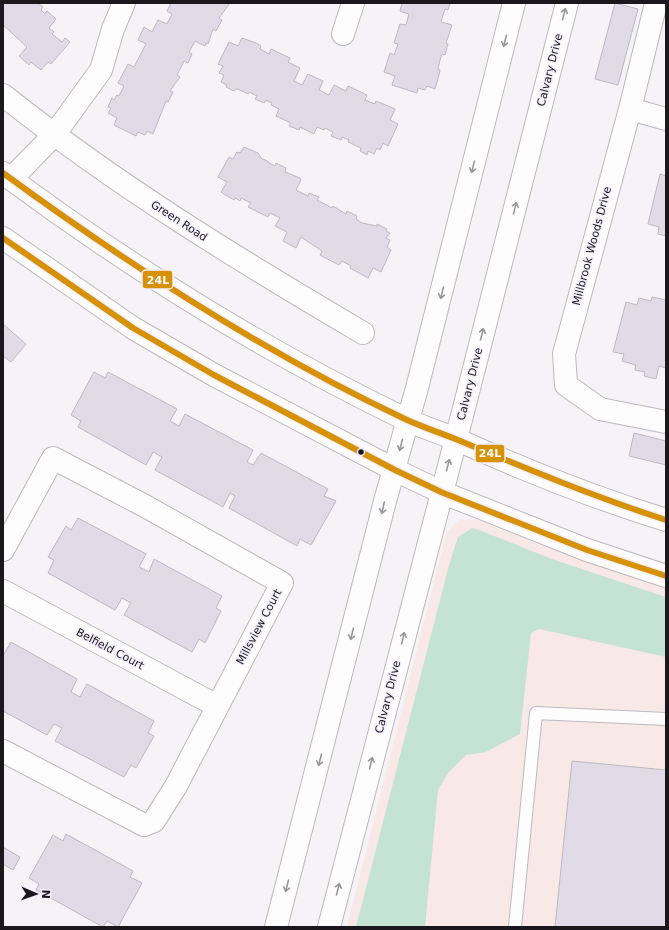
<svg xmlns="http://www.w3.org/2000/svg" width="669" height="930" font-family="'DejaVu Sans',sans-serif">
<style>
.commercial{fill:#f8e9e6}
.green{fill:#c5e3d2}
.building{fill:#e1dbe8;stroke:#bcbabf}
.lines{fill:none;stroke-linecap:round;stroke-linejoin:round}
.service-casing{stroke:#bcb9be;stroke-width:14}
.minor-casing{stroke:#bcb9be;stroke-width:24}
.tertiary-casing{stroke:#bcb9be;stroke-width:24}
.service{stroke:#fefdfe;stroke-width:12}
.minor{stroke:#fefdfe;stroke-width:22}
.tertiary{stroke:#fefdfe;stroke-width:22}
.bus-1-casing{stroke:#f4eefc;stroke-width:9}
.bus-1{stroke:#d69104;stroke-width:6}
.oneway{stroke:#979699}
.bus-dot{fill:#1a181d;stroke:#f4eefc;stroke-width:1.5}
.labels{text-anchor:middle;dominant-baseline:central;stroke-width:3;stroke-linejoin:round;paint-order:stroke}
.street-label{font-size:11px;fill:#1a181d;stroke:#f4eefc}
.line-badge{stroke:#f4eefc;stroke-width:1.5}
.badge-label{font-size:11px;text-anchor:middle;font-weight:bold;fill:#fff}
</style>
<rect width="100%" height="100%" fill="#f5f2f8"/>
<path class="commercial" d="M459 519 480 520 666 587V927H347L446 534Z"/>
<path class="green" d="M472 528 479 530 552 559 666 597V657L539 629 531 633 520 734 486 752 466 755 448 773 438 790 425 927H356L449 565 458 537Z"/>
<path class="building" d="M3 3H38L43 7 41 10 45 14 47 11 56 19 49 28 54 32 52 34 62 42 65 38 70 42 51 64 48 62 41 70 31 62 29 65 19 56 27 47 3 25Z
M171 3H230L219 18 222 20 216 31 213 29 208 44 206 43 205 46 195 41 189 52 192 54 188 63 184 61 177 75 180 77 170 91 173 92 168 102 166 101 153 134 147 131 145 135 138 132 136 136 114 125 117 118 108 113 111 108 108 107 112 98 114 100 117 95 119 96 124 86 118 83 128 64 134 67 146 44 138 40 144 27 152 32 158 20 167 24 172 14 167 11Z
M402 3H450L448 10 445 9 441 22 452 25 446 43 448 44 445 55 442 54 440 60 438 69 440 70 439 75 435 89 427 86 425 90 418 88 417 93 392 85 395 76 384 72 390 53 394 55 398 44 394 43 400 24 406 25 409 14 400 11Z
M615 3 638 9 618 85 595 79Z
M242 38 256 43 261 46 260 49 269 54 271 49 290 58 288 62 300 68 294 81 302 85 308 74 323 81 319 90 329 95 334 85 346 91 348 86 367 95 365 100 375 104 376 101 381 103 395 109 390 120 398 124 388 146 383 143 380 150 377 148 374 154 368 151 367 155 360 151 361 148 348 142 349 140 342 137 341 140 331 136 333 132 325 128 324 130 317 127 314 134 300 127 299 130 289 126 291 123 276 116 279 109 271 105 272 103 266 100 264 103 255 99 257 96 249 92 248 94 240 90 236 89 234 91 226 87 227 85 221 82 224 75 219 73 223 66 218 64 229 42 238 46Z
M244 147 258 153 261 158 269 162V163L275 166 276 163 286 168 285 172 300 178 301 180 296 190 308 196 309 193 319 197 317 200 332 208 333 206 346 214 347 211 357 216 356 219 362 223 377 226V224L387 229 386 231 390 233 386 238 390 240 387 247 391 250 381 272 373 268 368 278 350 268 351 266 342 261 339 265 320 255 322 251 301 237 296 248 283 241 287 232 275 226 280 218 270 213 268 217 248 207 251 203 241 198 240 201 235 198 234 200 221 192 227 182 218 177 229 157 233 159 237 152 240 153Z
M660 174 666 176V236L658 234 659 227 648 224Z
M652 297 666 300V370V368L659 366 656 379 644 376 645 372 635 370 636 365 622 361 624 354 613 352 626 302 637 305 639 298 651 301Z
M3 324 26 344 11 362 3 356Z
M94 372 105 378 108 372 177 409 170 421 179 426 185 414 253 450 247 462 253 465 261 453 328 489 324 496 336 501 311 545 300 539 297 546 229 508 235 496 230 493 223 507 155 470 162 457 153 452 146 465 78 427 81 421 71 415Z
M634 433 666 441V465L629 456Z
M78 518 146 554 139 567 149 572 154 559 222 596 216 608 221 611 205 643 199 639 192 652 124 615 131 603 122 598 115 610 48 573 54 560 48 557 66 526 71 530Z
M11 642 77 679 71 692 80 697 87 684 154 721 148 733 154 736 136 768 131 765 124 777 55 741 62 728 54 724 47 735 3 711V654H4Z
M572 761 666 770V927H555Z
M66 834 133 871 130 877 142 883 118 927 107 921 103 927 36 890 39 884 29 878 53 835 63 841Z
M3 847 20 857 13 870 3 864Z"/>
<g class="lines">
<g class="service-casing">
<path id="service" d="M515 927 536 713 666 719"/>
</g>
<g class="minor-casing">
<path id="minor" d="M656 3 630 109 564 354 566 385 600 409 666 422
M343 34 353 3
M3 95C116 185 239 260 363 333
M630 109 666 119
M11 179 54 135 101 70 113 29 124 3
M3 550 53 458 145 506 282 583 176 786 154 821 144 825 3 751
M3 591 217 706"/>
</g>
<g class="tertiary-casing">
<path id="tertiary" d="M3 173C129 267 263 350 405 419 422 427 441 433 458 440 526 471 595 498 666 520
M3 238 133 328 214 375 395 470 441 492 587 550 666 576
M276 927 385 501 417 388 514 3
M329 927 463 412 567 3"/>
</g>
<use href="#service" class="service"/>
<use href="#minor" class="minor"/>
<use href="#tertiary" class="tertiary"/>
<g class="bus-1-casing">
<path id="bus-1" d="M3 173C130 266 263 352 405 419 422 427 441 433 458 440 527 469 595 497 666 520
M3 238 133 328 214 375 395 470 441 492 587 550 666 576"/>
</g>
<use href="#bus-1" class="bus-1"/>
</g>
<defs><path id="oneway-shaft" d="M-6 0H5M1.5-3L5.5 0L1.5 3" fill="none" stroke-width="1.6" stroke-linecap="round" stroke-linejoin="round"/></defs>
<g class="oneway">
<use href="#oneway-shaft" transform="translate(564 14) rotate(-76)"/>
<use href="#oneway-shaft" transform="translate(505 41) rotate(104)"/>
<use href="#oneway-shaft" transform="translate(473 167) rotate(104)"/>
<use href="#oneway-shaft" transform="translate(515 208) rotate(-76)"/>
<use href="#oneway-shaft" transform="translate(442 293) rotate(104)"/>
<use href="#oneway-shaft" transform="translate(482 334) rotate(-76)"/>
<use href="#oneway-shaft" transform="translate(401 445) rotate(105)"/>
<use href="#oneway-shaft" transform="translate(448 465) rotate(-75)"/>
<use href="#oneway-shaft" transform="translate(383 508) rotate(102)"/>
<use href="#oneway-shaft" transform="translate(352 634) rotate(104)"/>
<use href="#oneway-shaft" transform="translate(403 638) rotate(-76)"/>
<use href="#oneway-shaft" transform="translate(320 760) rotate(104)"/>
<use href="#oneway-shaft" transform="translate(371 763) rotate(-76)"/>
<use href="#oneway-shaft" transform="translate(287 886) rotate(104)"/>
<use href="#oneway-shaft" transform="translate(338 889) rotate(-76)"/>
</g>
<circle class="bus-dot" cx="361" cy="452" r="3.5"/>
<g class="labels">
<g class="street-label">
<text transform="translate(550 70) rotate(-76)">Calvary Drive</text>
<text transform="translate(179 221) rotate(33)">Green Road</text>
<text transform="translate(592 246) rotate(-75)">Millbrook Woods Drive</text>
<text transform="translate(470 384) rotate(-76)">Calvary Drive</text>
<text transform="translate(259 627) rotate(-62)">Millsview Court</text>
<text transform="translate(110 649) rotate(28)">Belfield Court</text>
<text transform="translate(388 697) rotate(-76)">Calvary Drive</text>
</g>
</g>
<g class="line-badge">
<rect x="142" y="270" width="31" height="19" rx="4" fill="#d69104"/>
<rect x="475" y="444" width="30" height="19" rx="4" fill="#d69104"/>
</g>
<g class="badge-label">
<text x="158" y="284">24L</text>
<text x="490" y="457">24L</text>
</g>
<rect width="669" height="930" fill="none" stroke="#1a181d" stroke-width="8"/>
<g transform="translate(36 894) rotate(92)" stroke="#f4eefc" stroke-width="3" paint-order="stroke">
<path d="M0-3L7 15L0 10L-7 15Z" fill="#1a181d"/>
<text y="-6" font-size="11" font-weight="bold" text-anchor="middle" fill="#1a181d">N</text>
</g>
</svg>
